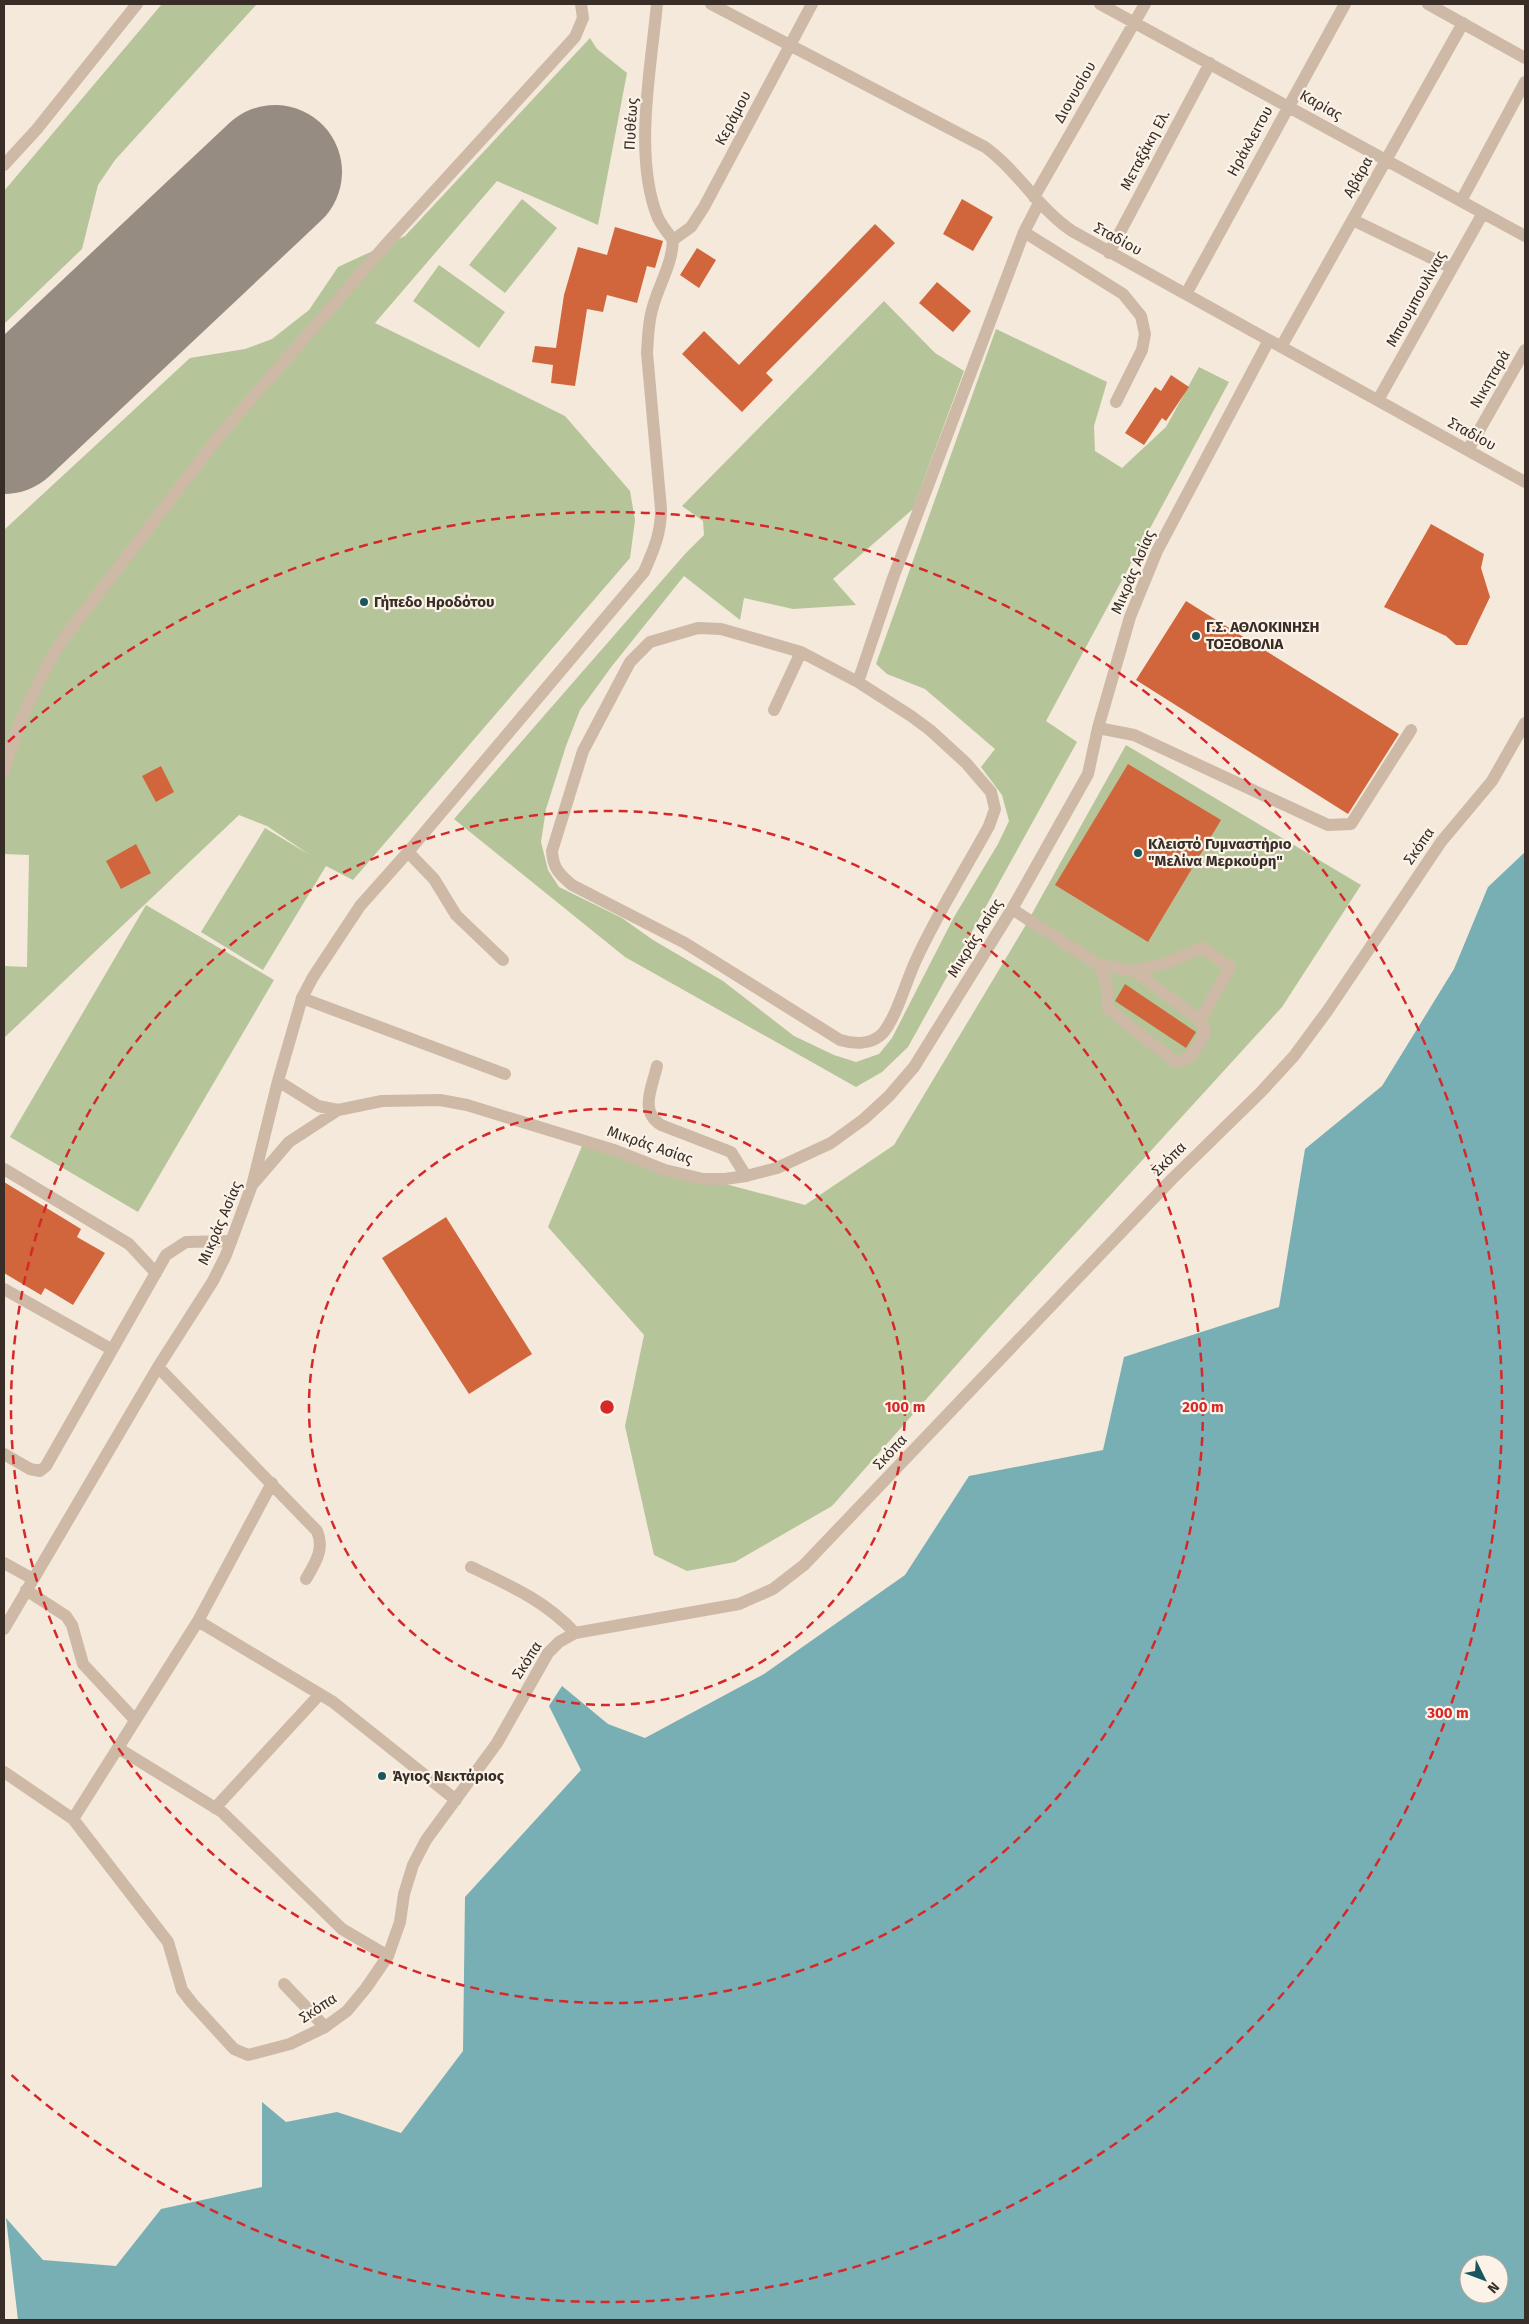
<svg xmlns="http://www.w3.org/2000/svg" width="1529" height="2324" font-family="'Fira Sans',sans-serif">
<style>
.green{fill:#b5c599}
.water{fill:#77afb4;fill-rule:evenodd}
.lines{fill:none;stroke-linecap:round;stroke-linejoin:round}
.runway{stroke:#968c81;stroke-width:134}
.building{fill:#d1663c}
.lane{stroke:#ceb9a6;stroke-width:12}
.street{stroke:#ceb9a6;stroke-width:12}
.ring{fill:none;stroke:#d62828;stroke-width:2.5;stroke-dasharray:9 6}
.poi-dot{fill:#19575f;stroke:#fbf3e8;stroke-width:2}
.labels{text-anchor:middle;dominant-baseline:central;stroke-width:4.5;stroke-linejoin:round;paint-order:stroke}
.street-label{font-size:15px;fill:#392e27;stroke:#fbf3e8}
.poi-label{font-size:15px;font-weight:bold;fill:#392e27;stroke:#fbf3e8;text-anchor:start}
.centre{fill:#d62828;stroke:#fbf3e8;stroke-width:2.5}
.ring-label{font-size:15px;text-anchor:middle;font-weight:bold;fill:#d62828;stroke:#fbf3e8;stroke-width:4.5;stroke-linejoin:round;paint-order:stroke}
</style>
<rect width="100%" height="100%" fill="#f4e9db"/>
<path class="green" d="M162 4H257L115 160 98 185 82 249 4 324V191Z
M590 38 597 49 627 73 598 225 497 181 375 323 565 416 630 491 635 520 630 558 353 880 326 866 263 970 201 932 265 828 310 855 267 826 239 815 4 1038V966L27 967 29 855 4 854V530L190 358 245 349 272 339 309 310 338 267 405 236Z
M522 199 557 228 505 293 469 265Z
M439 265 505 312 479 348 413 301Z
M884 301 935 353 964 371 913 509 833 579 856 605 793 609 744 598 740 620 684 576 612 666 580 710 566 746 546 809 541 842 548 870 559 887 622 918 653 940 723 981 794 1036 834 1055 856 1062 879 1054 892 1038 954 917 998 844 1009 821 1002 795 981 767 995 749 925 689 887 674 876 664 996 329 1107 382 1094 426 1095 451 1122 468 1166 427 1199 367 1229 382 1046 721 1077 742 908 1047 882 1072 856 1087 625 957 454 819 685 554 704 535 703 521 682 506Z
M1126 745 1361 885 1282 1007 990 1327 832 1506 735 1562 687 1571 654 1555 625 1426 644 1335 548 1227 582 1146 805 1205 894 1145 1024 928Z
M146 905 274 980 138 1212 10 1137Z"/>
<path class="water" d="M1525 852V2320H18L6 2218 43 2260 116 2266 161 2209 262 2187V2102L286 2122 337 2112 401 2133 463 2051 465 1897 581 1770 549 1706 562 1686 608 1724 645 1738 764 1674 905 1575 969 1476 1103 1450 1124 1357 1279 1307 1305 1149 1382 1086 1454 969 1488 887ZM1469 2264H1499V2294H1469Z"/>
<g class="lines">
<path class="runway" d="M4 427 275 172"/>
</g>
<path class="building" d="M962 199 993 217 973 251 943 234Z
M875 224 895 243 766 373 773 380 742 412 682 354 704 331 739 365Z
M615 227 663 241 655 268 647 266 637 303 607 295 603 312 587 309 575 386 551 383 553 365 532 362 535 346 556 348 564 295 578 247 607 255Z
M697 248 716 260 699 288 680 275Z
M937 282 971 311 953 332 919 303Z
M1171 375 1189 387 1166 421 1162 418 1144 445 1125 433 1155 387 1161 391Z
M1431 524 1484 554 1481 568 1490 597 1467 645H1456L1446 636 1384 607Z
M1186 601 1399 734 1348 814 1136 680Z
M1128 764 1221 820 1148 942 1055 885Z
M161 766 174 792 156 802 142 776Z
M136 844 151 873 121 889 106 861Z
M1125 984 1196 1032 1186 1048 1115 1001Z
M4 1182 81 1229 77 1237 105 1253 73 1305 45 1288 41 1295 4 1273Z
M446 1217 532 1354 469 1394 382 1258Z"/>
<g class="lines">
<path class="lane" d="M4 165 37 129 137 4
M1024 232 1123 294 1141 316 1145 334 1142 350 1116 402
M698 628 721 629 801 652 858 682 911 716 930 730 966 763 991 792 995 809 989 826C965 870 937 914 916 960 906 981 897 1016 883 1033 872 1045 854 1044 840 1040L685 943 572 885C559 874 553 868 552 851L583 751 630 662 650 642Z
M858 682 893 578 1024 232 1039 203
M774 710 801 652
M1098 728 1134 735 1328 825 1351 824 1411 730
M4 771C17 724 36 683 61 642L220 435 389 241 575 37 583 18 581 4
M408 852 434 879 456 915 503 960
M1012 909 1099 965 1134 971 1166 963 1202 948 1230 967 1200 1020
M1099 965 1107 985V1007L1124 1022 1176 1062C1192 1060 1198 1046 1205 1033L1200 1020 1134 971
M302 998 505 1074
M657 1066C652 1088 639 1111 661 1125L731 1152 746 1176
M4 1169 129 1244 156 1273
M4 1289 111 1349
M4 1454 30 1469 40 1471 46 1466 166 1255 186 1242 231 1241
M4 1563 33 1579
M471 1567C509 1585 546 1601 575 1633
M284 1984 325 2027"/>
<path class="street" d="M657 4C651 68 633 157 658 218 662 226 668 233 673 240
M711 4 985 147C1018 171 1038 208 1072 231L1525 482
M1100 4 1525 236
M1428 4 1525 58
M1034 197 1145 4
M1461 201 1525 82
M1353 220 1452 268
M673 240 691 227 704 207 812 4
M1109 253 1210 63
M1186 294 1345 4
M1281 347 1463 23
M1378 400 1483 213
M1468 450 1525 350
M278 1081 318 1106 338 1110
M253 1182 278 1081 302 998 313 977 360 906 408 852 644 572C654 549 661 534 661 509L647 353C648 339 648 324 652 310 658 286 672 266 673 240
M158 1367 317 1531C325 1549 315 1563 306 1579
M26 1590 66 1616 72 1625 83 1664 135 1720
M198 1621 333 1702 456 1800
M4 1629 158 1367 213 1281 226 1255 252 1185 289 1142 338 1110 382 1101 440 1100 467 1105 617 1151 665 1170 703 1179H725L746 1176 777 1168 831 1143 864 1119 889 1096 914 1067 1012 909 1088 774 1098 728 1130 617 1157 551 1269 340
M118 1748 222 1812 342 1929 388 1956
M4 1772 73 1819 168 1942 182 1990 192 2003 234 2049 248 2055 290 2044 325 2027 347 2011 366 1988 388 1956 400 1922 404 1894 413 1865 426 1840 497 1743 548 1653 559 1642 575 1633 739 1604 773 1589 804 1565 1172 1179 1261 1092 1294 1056 1328 1010 1441 842 1492 781 1525 723
M215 1808 320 1694
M73 1819 198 1621 272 1483"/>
</g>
<g class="ring">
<circle cx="607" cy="1407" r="298"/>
<circle cx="607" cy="1407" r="596"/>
<path d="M8 742A895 895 0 1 1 8 2072"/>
</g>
<g class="poi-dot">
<circle cx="364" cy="602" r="5"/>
<circle cx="1196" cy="636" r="5"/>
<circle cx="1138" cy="853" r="5"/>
<circle cx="382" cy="1776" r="5"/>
</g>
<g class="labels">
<g class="street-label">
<text transform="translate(1075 92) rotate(-60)">Διονυσίου</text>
<text transform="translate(1321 105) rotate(29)">Καρίας</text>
<text transform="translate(733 118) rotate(-62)">Κεράμου</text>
<text transform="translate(631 124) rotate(-87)">Πυθέως</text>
<text transform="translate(1250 141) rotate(-61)">Ηράκλειτου</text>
<text transform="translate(1145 150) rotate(-62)">Μεταξάκη Ελ.</text>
<text transform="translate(1358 177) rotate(-61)">Αβάρα</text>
<text transform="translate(1118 239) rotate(29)">Σταδίου</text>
<text transform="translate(1416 299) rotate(-61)">Μπουμπουλίνας</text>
<text transform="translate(1490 379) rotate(-60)">Νικηταρά</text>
<text transform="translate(1472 434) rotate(29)">Σταδίου</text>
<text transform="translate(1133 572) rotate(-67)">Μικράς Ασίας</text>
<text transform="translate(1419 846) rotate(-55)">Σκόπα</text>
<text transform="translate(975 938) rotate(-58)">Μικράς Ασίας</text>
<text transform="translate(650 1145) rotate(19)">Μικράς Ασίας</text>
<text transform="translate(1169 1159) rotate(-45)">Σκόπα</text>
<text transform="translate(220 1223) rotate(-67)">Μικράς Ασίας</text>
<text transform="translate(890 1452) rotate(-47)">Σκόπα</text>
<text transform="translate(527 1660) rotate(-57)">Σκόπα</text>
<text transform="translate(318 2008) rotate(-33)">Σκόπα</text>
</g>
<g class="poi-label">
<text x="374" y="602">Γήπεδο Ηροδότου</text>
<text x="1206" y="627">Γ.Σ. ΑΘΛΟΚΙΝΗΣΗ<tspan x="1206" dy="17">ΤΟΞΟΒΟΛΙΑ</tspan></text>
<text x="1148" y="844">Κλειστό Γυμναστήριο<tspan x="1148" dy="17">"Μελίνα Μερκούρη"</tspan></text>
<text x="392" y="1776">Άγιος Νεκτάριος</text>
</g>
</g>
<circle cx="607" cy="1407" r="8" class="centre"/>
<g class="ring-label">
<text x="905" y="1412">100 m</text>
<text x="1203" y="1412">200 m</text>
<text x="1448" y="1718">300 m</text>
</g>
<rect width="1529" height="2324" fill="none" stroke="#392e27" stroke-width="10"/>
<g transform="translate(1484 2279) rotate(132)"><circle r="24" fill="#fbf3e8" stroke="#ada49b"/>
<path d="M0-4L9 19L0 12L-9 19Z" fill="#19575f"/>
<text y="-8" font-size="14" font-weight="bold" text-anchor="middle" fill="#392e27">N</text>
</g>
</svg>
